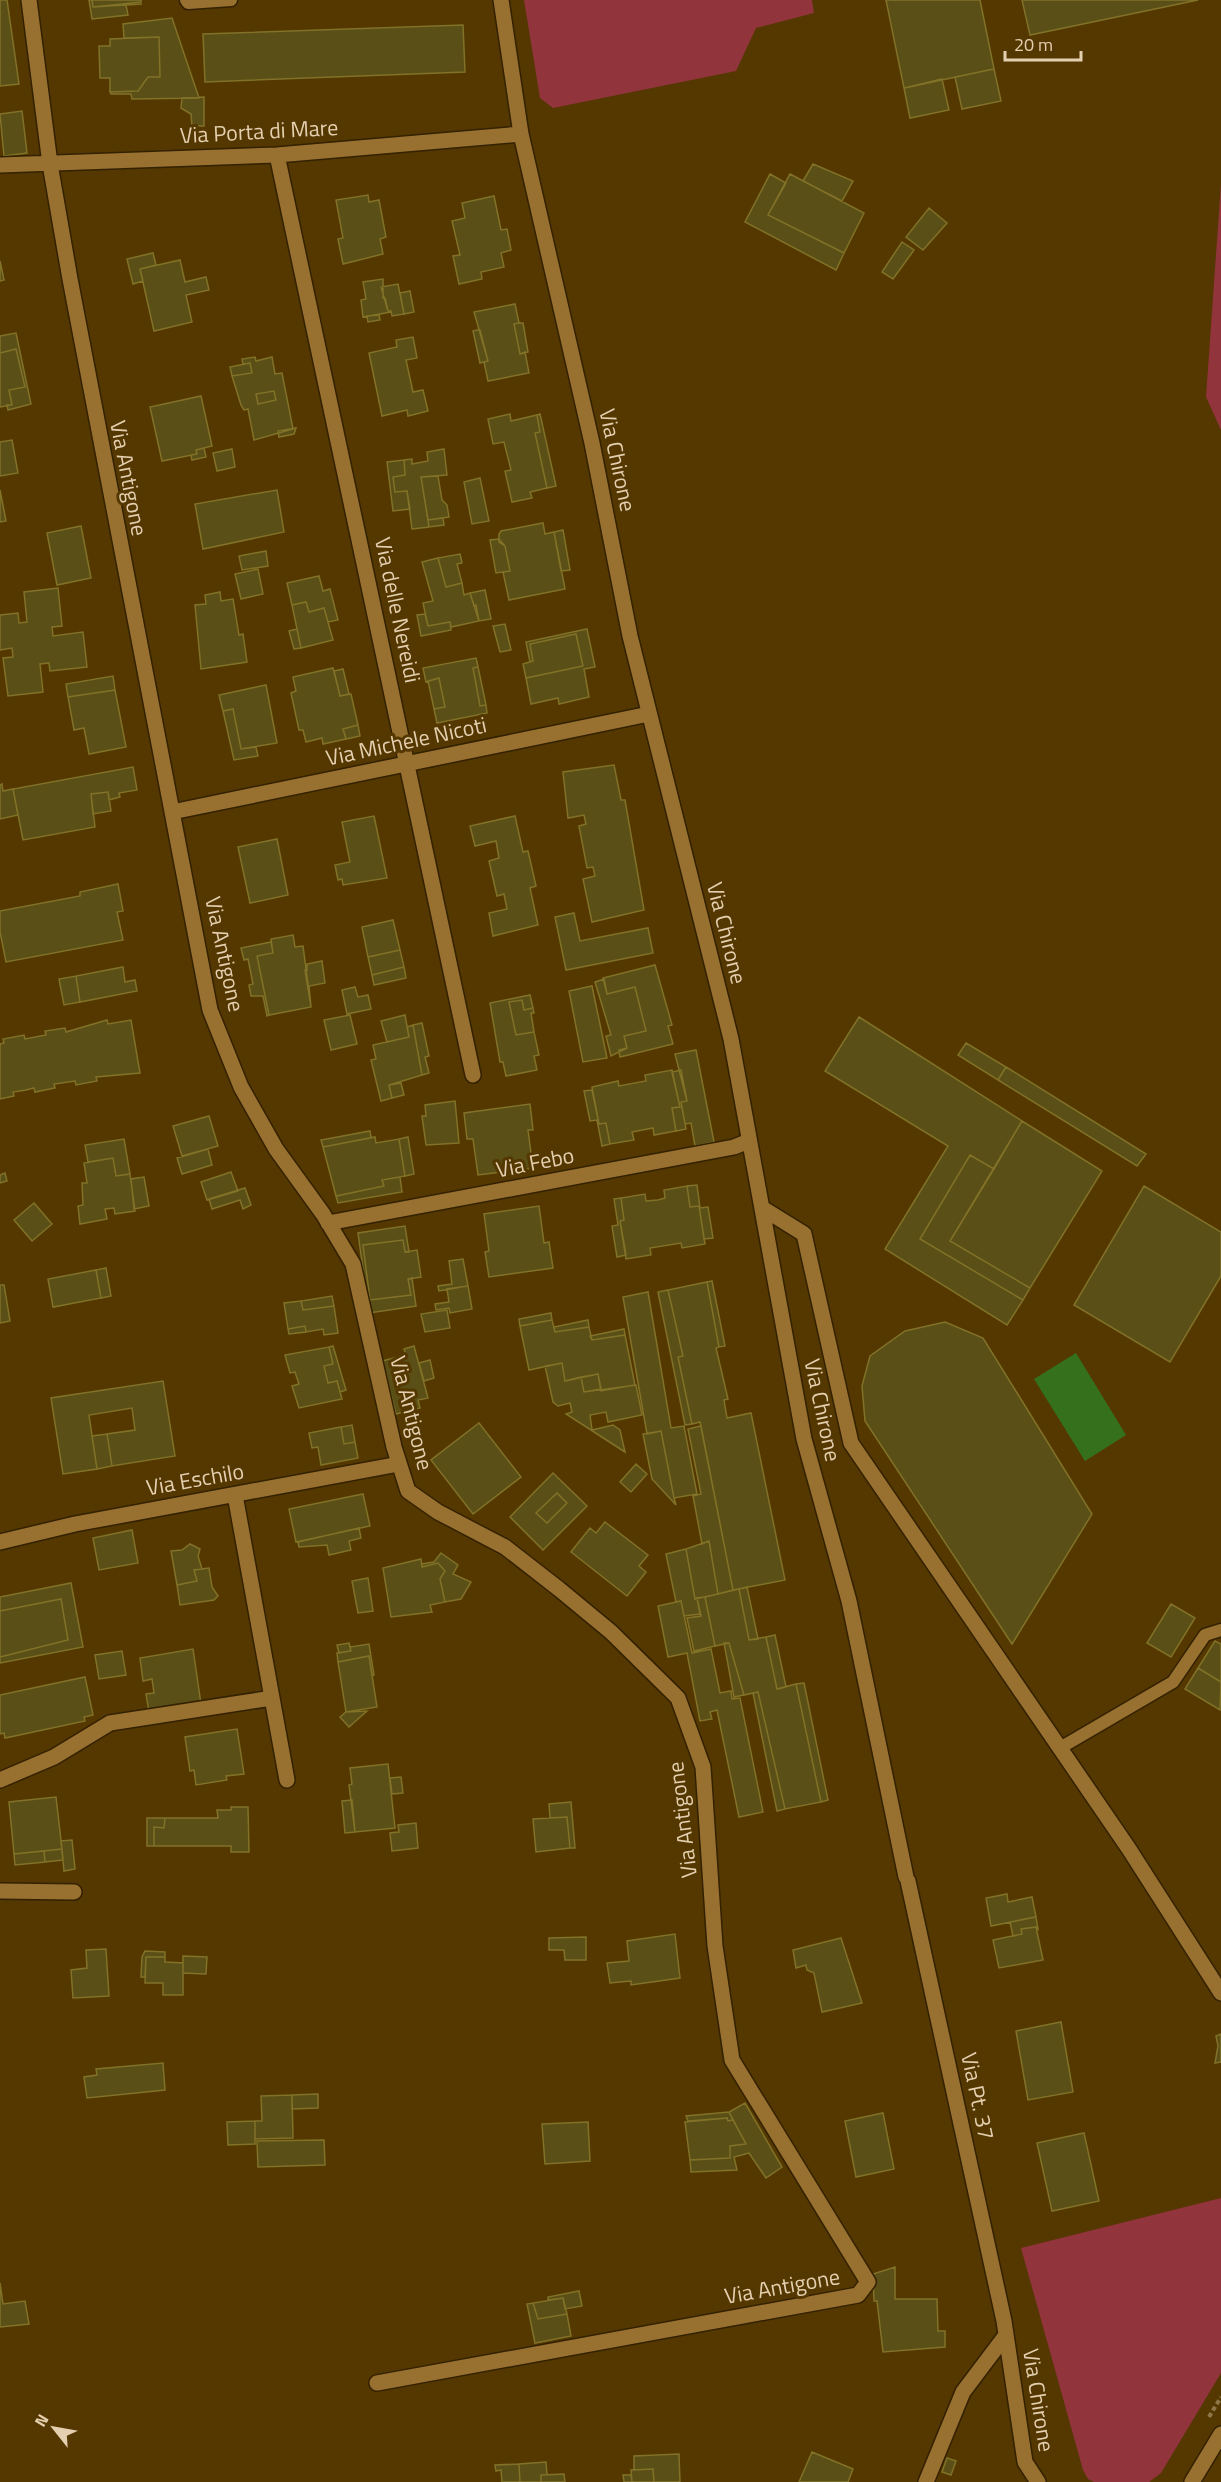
<svg xmlns="http://www.w3.org/2000/svg" width="1221" height="2482" font-family="'Titillium Web',sans-serif">
<style>
.green{fill:#91343c}
.water{fill:#35711c}
.building{fill:#5a4f16;stroke:#817228;stroke-width:1.5;fill-rule:evenodd}
.lines{fill:none;stroke-linecap:round;stroke-linejoin:round}
.service-casing{stroke:#342100;stroke-width:15}
.minor-casing{stroke:#342100;stroke-width:18}
.tertiary-casing{stroke:#342100;stroke-width:18}
.path{stroke:#8f7648;stroke-width:4;stroke-dasharray:4.5 3;stroke-linecap:butt}
.service{stroke:#987130;stroke-width:12}
.minor{stroke:#987130;stroke-width:15}
.tertiary{stroke:#987130;stroke-width:15}
.labels{text-anchor:middle;dominant-baseline:central;stroke-width:6;stroke-linejoin:round;paint-order:stroke}
.street-label{font-size:22px;fill:#e4cfb0;stroke:#543800}
</style>
<rect width="100%" height="100%" fill="#543800"/>
<path class="green" d="M524 0H812L814 13 756 28 736 71 553 108 540 98Z
M1221 183V430L1206 397Z
M1221 2198V2373L1161 2473 1149 2482H1094L1088 2479 1083 2470 1021 2248Z"/>
<path class="water" d="M1076 1353 1126 1435 1085 1461 1034 1379Z"/>
<path class="building" d="M0 0H7L19 84 0 86Z
M89 0H92L93 7 142 4 126 5 128 15 92 19Z
M92 0H141V2L93 7Z
M886 0H980L994 69 904 88Z
M1022 0H1198L1030 35Z
M172 18 199 98 132 99 131 94H111L110 92 138 91 148 77H160L159 37 124 38 123 24Z
M463 25 465 72 205 82 203 34Z
M159 37 160 77H148L138 91 110 92V78H100L99 46H110V39Z
M994 69 1001 101 962 109 955 77Z
M942 79 949 110 910 118 904 88Z
M204 97V126H192L191 114 181 108 182 98Z
M22 111 27 153 4 156 0 114Z
M813 164 853 181 842 201 803 181Z
M770 174 786 183 768 215 844 253 836 270 745 222Z
M790 174 864 213 844 253 768 215Z
M368 195 369 202 379 200 386 237 380 239 383 254 343 264 338 239 343 238 336 200Z
M494 196 501 230 507 229 511 250 501 253 504 267 481 272 482 279 459 284 453 256 460 255 452 221 465 218 462 203Z
M929 208 947 223 923 250 906 237Z
M902 242 914 250 893 279 882 272Z
M153 253 156 265 140 269 143 281 133 284 127 259Z
M180 260 185 282 206 277 209 290 186 295 192 322 154 331 140 269Z
M0 261 4 280 0 281Z
M383 279V298H385L388 311 391 312 363 317 361 300 366 299 363 282Z
M398 284 404 314 392 316 391 311H388L381 287Z
M410 291 414 312 404 314 400 293Z
M515 304 519 323 514 324 520 354 525 352 529 373 488 381 484 362 488 361 474 312Z
M379 315 380 320 368 322 367 316Z
M519 323H523L528 352 520 354 514 324Z
M477 330H480L488 361 480 363 473 331Z
M16 333 31 404 8 410 7 405H12L9 390 25 387 16 349 0 353V336Z
M413 337 417 358 406 360 413 392 423 390 428 411 408 416 407 410 382 416 369 353 397 347 396 340Z
M16 349 25 387 9 390 12 405 0 407V353Z
M255 357 256 361 272 357 275 374 282 373 293 429 254 440 248 409 244 410 241 405 232 376 252 373 250 363 243 364 242 359ZM274 391 276 400 258 404 256 394Z
M250 363 252 373 232 376 230 367Z
M274 391 276 400 258 404 256 394Z
M201 396 212 446 196 450 197 454 162 461 150 407Z
M510 414 511 421 537 415 540 432 535 433 547 488 530 492 532 498 512 502 505 471 511 470 504 442 493 444 488 419Z
M540 414 556 486 547 488 535 433 540 432 537 415Z
M296 428 294 434 279 437 278 431Z
M12 440 18 473 0 476V442Z
M204 448 206 457 192 460 191 455 197 454 196 450Z
M232 449 235 467 217 471 213 453Z
M444 449 447 475 421 477 429 527 412 529 407 491 395 492 393 477 405 475 404 460 412 459V464L428 461 427 452Z
M404 460 405 475 393 477 395 492 407 491 410 509 393 511 387 462Z
M438 476 442 500 447 505 449 517 428 520 421 477Z
M480 478 489 521 472 524 464 482Z
M0 490 6 521 0 522Z
M277 490 284 532 203 549 195 504Z
M443 518 444 525 429 527 428 520Z
M543 523 545 534 554 532 565 589 509 600 503 572 510 571 505 546 499 542V534L501 531Z
M81 526 91 578 57 585 47 533Z
M563 530 570 570 561 571 554 532Z
M499 539 505 546 510 571 496 573 490 540Z
M266 551 268 566 242 570 239 556Z
M460 554 462 563 457 564 462 583 446 587 438 558Z
M438 558 446 587 462 583 464 595 470 593 474 606 476 605 479 621 451 627 450 622 428 626 423 603 433 601 422 562Z
M258 569 263 594 241 599 235 574Z
M319 576 323 591 330 589 338 620 328 622 324 608 309 612 306 602 292 605 287 583Z
M58 588 62 626 52 627 53 636 83 632 87 667 50 671 49 663 40 664 43 692 8 696 3 658 13 657 12 648 0 650V615L18 613 19 623 27 622 24 592Z
M485 590 491 619 479 621 470 593Z
M220 592 221 601 233 599 239 635 243 634 247 662 201 669 195 605 206 604 205 595Z
M306 602 309 612 324 608 333 640 301 648 292 605Z
M425 614 428 626 450 622 451 630 421 636 417 615Z
M505 624 511 650 500 652 493 626Z
M297 629 301 648 294 649 289 631Z
M587 629 595 667 584 669 589 697 559 704 558 698 531 704 526 678 583 666 576 634 530 644 533 661 530 662 526 642Z
M576 634 583 666 526 678 523 664 533 661 530 644Z
M476 658 478 667 473 668 480 706 486 705 487 713 437 723 434 709 445 707 439 678 426 682 423 668Z
M478 667 486 705 480 706 473 668Z
M333 668 340 696 351 694 358 725 343 729 346 739 323 744 322 738 306 742 303 730H299L291 693 296 691 293 677Z
M343 669 349 694 340 696 334 671Z
M113 676 115 690 68 697 66 684Z
M439 678 445 707 434 709 428 681Z
M266 685 277 743 241 749 233 709 223 711 219 695Z
M115 690 126 747 89 754 84 728 74 730 68 697Z
M233 709 241 749 256 747 258 756 234 760 223 711Z
M358 725 360 736 346 739 343 729Z
M614 765 621 800H625L644 910 592 922 583 879 595 876 593 867 587 868 579 826 586 824 584 815 568 818 563 772Z
M133 767 137 790 119 793 120 797 109 800 108 792 91 794 95 827 23 840 13 789Z
M2 784 3 791 13 789 18 815 0 819V785Z
M108 792 111 811 93 814 91 794Z
M374 816 387 878 343 885 342 879 338 880 335 865 350 862 342 822Z
M515 816 523 852 528 851 536 886 530 888 538 925 493 936 489 913 507 909 504 894 497 896 489 861 499 858 496 841 475 846 470 826Z
M277 839 288 895 250 903 238 847Z
M118 884 123 911 117 912 123 940 6 962 0 932V911L80 896V892Z
M574 913 580 941 648 928 653 953 566 970 555 917Z
M393 920 400 950 368 957 362 927Z
M293 935 295 947 303 946 311 1007 269 1015 257 956 273 953 271 939Z
M271 942 273 953 257 956 269 1015 267 1016 263 996H251L249 985 253 984 248 959 244 960 241 948Z
M400 950 404 967 372 975 368 957Z
M322 961 325 983 309 986 311 1007 305 970H307V964Z
M655 965 672 1025 668 1026 673 1044 620 1057 619 1050 627 1048 624 1036 646 1031 635 987 607 994 603 978Z
M123 967 125 982 135 980 137 991 80 1002 76 976Z
M404 967 406 978 374 985 372 975Z
M76 976 80 1002 64 1005 59 979Z
M604 979 607 994 635 987 646 1031 624 1036 627 1048 611 1056 606 1036 611 1035 595 982Z
M592 986 607 1058 583 1062 569 991Z
M355 987 358 997 368 995 371 1009 347 1014 342 990Z
M530 995 533 1008 524 1010 522 1000 509 1002 516 1035 534 1032 539 1055 534 1056 537 1070 506 1076 503 1062H500L490 1003Z
M522 1000 524 1010 533 1008 534 1013H531L534 1032 516 1035 509 1002Z
M350 1015 357 1044 331 1050 324 1020Z
M405 1015 409 1037 387 1042 381 1021Z
M859 1017 1022 1121 994 1169 970 1155 920 1239 1023 1300 1007 1325 885 1249 948 1146 825 1071Z
M107 1020 108 1024 131 1020 140 1073 96 1077 97 1081 76 1085 75 1081 54 1084 55 1088 35 1092 34 1088 26 1090 13 1092 14 1096 0 1099V1044L4 1043 3 1039 24 1035 25 1039 46 1035 45 1031 65 1028 66 1032Z
M422 1023 429 1056 425 1057 429 1073 422 1075 413 1025Z
M413 1025 422 1075 389 1085 392 1098 381 1101 371 1060 376 1059 373 1045 409 1037 407 1027Z
M966 1043 1006 1067 998 1080 958 1055Z
M696 1050 714 1142 695 1146 691 1123 685 1124 681 1102 687 1101 675 1054Z
M1006 1067 1146 1154 1137 1166 998 1080Z
M672 1070 680 1107 672 1108 676 1131 654 1135 653 1128 632 1132 634 1140 610 1144 606 1123 599 1124 592 1087 618 1081 619 1086 646 1081 645 1075Z
M681 1070 687 1101 681 1102 686 1129 676 1131 672 1108 680 1107 672 1072Z
M401 1083 404 1095 392 1098 389 1085Z
M592 1090 599 1124 606 1123 610 1144 602 1146 597 1120 590 1121 584 1091Z
M455 1101 459 1143 426 1145 422 1116H426L425 1105Z
M530 1104 533 1130H528L533 1168 478 1175 473 1139H467L464 1113Z
M209 1116 218 1146 182 1156 173 1126Z
M1022 1121 1102 1171 1030 1288 950 1241Z
M370 1131 371 1138 323 1147 321 1140Z
M375 1137 376 1143 399 1139 405 1176 382 1180 384 1186 336 1196 323 1147Z
M408 1137 414 1174 405 1176 399 1139Z
M124 1139 130 1174 116 1176 113 1158 88 1162 85 1145Z
M208 1149 212 1165 182 1174 177 1158Z
M970 1155 994 1169 950 1241 1030 1288 1023 1300 920 1239Z
M113 1158 116 1176 130 1174 135 1211 115 1214 114 1208 105 1209 107 1219 80 1224 78 1206 83 1205 82 1183H87L84 1163Z
M231 1172 238 1191 207 1200 201 1182Z
M5 1173 7 1181 0 1183V1175Z
M144 1177 149 1206 134 1209 131 1179Z
M400 1177 402 1192 338 1203 336 1196 384 1186 382 1180Z
M697 1185 700 1208 708 1207 713 1238 704 1239 699 1206 690 1207 687 1186Z
M687 1186 690 1207 699 1206 705 1244 682 1248 681 1243 650 1248 651 1255 626 1259 620 1221 624 1220 621 1198 645 1194 646 1201 658 1200 665 1198 664 1190Z
M1144 1186 1221 1232V1276L1170 1362 1074 1305Z
M245 1188 251 1205 243 1209 240 1200 212 1209 209 1199Z
M621 1198 624 1220 620 1221 626 1255 617 1257 612 1226 618 1225 614 1199Z
M34 1203 52 1224 32 1241 14 1220Z
M539 1206 544 1243 549 1242 553 1268 489 1277 485 1252 489 1251 484 1214Z
M405 1226 409 1252H405L403 1240 363 1245 370 1300 411 1295 408 1279 412 1278 416 1306 369 1313 358 1233Z
M403 1240 405 1252 417 1250 421 1277 408 1279 411 1295 370 1300 363 1245Z
M463 1259 468 1286 439 1291 438 1286 452 1284 449 1261Z
M106 1268 111 1296 101 1298 96 1270Z
M96 1270 101 1298 53 1307 48 1279Z
M712 1281 725 1346 719 1347 707 1282Z
M707 1282 719 1347 716 1348 728 1399 724 1400 727 1418 751 1413 785 1580 733 1590 700 1422 692 1424 678 1357 683 1356 668 1290Z
M0 1285H4L10 1321 0 1323Z
M468 1286 472 1309 450 1313 449 1308 436 1310 435 1304 449 1302 447 1289Z
M668 1290 683 1356 678 1357 692 1424 685 1425 658 1292Z
M648 1292 671 1428 684 1426 697 1494 674 1498 661 1431 647 1434 623 1297Z
M332 1296 334 1306 303 1310 301 1301Z
M301 1301 303 1310 334 1306 338 1333 324 1335 323 1329 306 1332 305 1326 288 1329 284 1303Z
M447 1310 450 1328 425 1332 421 1314Z
M551 1313 552 1320 520 1326 519 1319Z
M552 1320 555 1332 589 1327 592 1340 625 1335 635 1385 601 1391 598 1374 565 1381 562 1363 529 1370 520 1326Z
M588 1320 589 1327 555 1332 554 1327Z
M945 1322 983 1338 1092 1514 1012 1644 865 1421 862 1386 870 1356 905 1331Z
M305 1326 306 1332 289 1334 288 1329Z
M624 1329 625 1335 592 1340 590 1336Z
M333 1346 346 1390 340 1392 337 1381 328 1383 324 1366 333 1364 329 1347Z
M414 1346 428 1398 418 1400 420 1408 396 1414 382 1361 406 1355 404 1349Z
M329 1347 333 1364 324 1366 328 1383 337 1381 342 1399 299 1408 292 1386 299 1384 295 1372 290 1373 285 1355Z
M430 1360 434 1378 424 1381 419 1363Z
M562 1363 565 1381 581 1377 584 1392 636 1385 642 1415 608 1422 606 1412 590 1415 592 1430 613 1425 620 1430 625 1452 566 1414 572 1412 570 1403 558 1406 553 1402 545 1366Z
M598 1374 601 1389 584 1392 581 1377Z
M163 1381 175 1456 112 1466 107 1434 135 1430 132 1408 89 1415 97 1469 63 1474 51 1398Z
M479 1423 521 1477 473 1514 431 1460Z
M352 1425 355 1442 344 1444 341 1427Z
M701 1426 733 1590 718 1594 709 1541 702 1544 693 1496 701 1494 688 1429Z
M341 1427 344 1444 355 1442 358 1458 321 1465 318 1447 312 1448 309 1433Z
M661 1431 674 1498 676 1505 652 1479 643 1434Z
M107 1434 112 1466 97 1469 92 1436Z
M636 1464 647 1474 631 1492 620 1482Z
M553 1473 587 1506 543 1550 510 1517ZM557 1493 567 1503 547 1523 536 1513Z
M557 1493 567 1503 547 1523 536 1513Z
M363 1494 370 1526 296 1542 289 1509Z
M605 1522 648 1555 639 1566 646 1572 627 1596 571 1552 590 1528 596 1533Z
M359 1528 361 1538 349 1541 351 1550 329 1555 327 1545 299 1547 298 1542Z
M132 1530 138 1563 99 1570 93 1538Z
M709 1541 718 1594 695 1599 686 1549Z
M190 1544 200 1549 198 1556 202 1569 194 1570 197 1581 177 1585 171 1551 182 1550Z
M686 1549 695 1599 697 1598 700 1614 684 1616 681 1601 676 1602 666 1554Z
M441 1553 458 1565 453 1574 471 1582 461 1599 445 1602 440 1579 445 1571 438 1563 422 1567V1564L434 1562Z
M421 1559 422 1567 438 1563 445 1571 440 1579 445 1602 430 1605 432 1612 391 1617 383 1568Z
M209 1568 212 1587 218 1596 214 1600 180 1605 177 1585 197 1581 194 1570Z
M368 1578 373 1611 358 1613 352 1581Z
M71 1583 83 1647 0 1663V1657L68 1640 61 1599 0 1611V1597Z
M747 1587 754 1620 758 1639 749 1640 739 1589Z
M739 1589 749 1640 766 1637 777 1689 796 1684 821 1802 785 1809 758 1692 744 1695 729 1643 715 1646 705 1597Z
M705 1597 715 1646 694 1651 687 1618 701 1616 697 1598Z
M61 1599 68 1640 0 1657V1611Z
M681 1601 692 1653 711 1649 720 1693 731 1691 732 1699 740 1698 763 1812 739 1817 717 1710 710 1712 712 1719 700 1721 687 1653 668 1657 658 1606Z
M1171 1604 1195 1618 1171 1657 1147 1643Z
M775 1635 786 1687 777 1689 766 1637Z
M1215 1641 1221 1644V1682L1198 1668Z
M349 1643 351 1651 339 1653 337 1645Z
M724 1643H729L744 1695 734 1697Z
M369 1644 374 1675 372 1676 369 1656 338 1662 337 1653 351 1651 350 1647Z
M193 1649 201 1704 149 1712 146 1694 154 1693 152 1679 143 1681 140 1658Z
M122 1651 126 1675 99 1679 95 1655Z
M369 1656 377 1707 346 1712 338 1662Z
M1198 1668 1221 1682 1220 1710 1185 1689Z
M85 1677 93 1715 84 1717 85 1721 5 1738 4 1733 0 1734V1695Z
M804 1683 828 1800 821 1802 796 1684Z
M758 1692 785 1809 777 1811 753 1693Z
M367 1711 349 1727 340 1717 346 1712Z
M237 1729 244 1774 226 1776 227 1780 196 1785 194 1770 190 1771 185 1737Z
M388 1764 395 1828 355 1832 349 1785 352 1784 350 1768Z
M401 1777 403 1793 392 1794 390 1778Z
M56 1797 62 1849 14 1854 9 1802Z
M352 1800 355 1832 345 1833 342 1801Z
M571 1802 575 1848H570L567 1817 550 1818 549 1804Z
M231 1807H248L249 1852H231V1846H154V1827L164 1828 165 1818H218L217 1810H231Z
M567 1817 570 1848 536 1852 533 1819Z
M147 1818H165L164 1828 154 1827V1846H147Z
M416 1823 418 1848 392 1851 390 1833 399 1832 398 1825Z
M72 1840 75 1869 64 1871 61 1841Z
M62 1849 63 1860 45 1862 44 1851Z
M44 1851 45 1862 15 1865 14 1854Z
M1007 1894 1008 1902 1032 1897 1036 1917 991 1926 986 1898Z
M1036 1917 1038 1929 1036 1927 1021 1929 1022 1934 1013 1936 1010 1922Z
M1036 1927 1043 1960 999 1968 993 1940 1022 1934 1021 1929Z
M675 1934 680 1978 631 1985V1981L610 1983 607 1963 629 1961 627 1941Z
M586 1937V1960H565L564 1950H549V1938Z
M841 1938 862 2003 822 2012 814 1973 807 1970 806 1965 796 1968 793 1950Z
M106 1949 109 1996 73 1998 71 1970 87 1968 86 1950Z
M145 1951 165 1952V1957H146L145 1977H141L142 1957Z
M183 1956 207 1957 206 1974 183 1973Z
M146 1957H165V1962L183 1963V1995H163V1983H145Z
M1061 2022 1073 2092 1028 2100 1016 2031Z
M1221 2034V2062L1215 2063 1218 2046 1216 2036Z
M163 2063 165 2090 87 2098 84 2077 97 2075 96 2069Z
M318 2094V2108L292 2109V2095Z
M292 2095 293 2138 255 2139V2121H262L261 2096Z
M745 2103 782 2167 766 2178 749 2153 734 2157 737 2170 691 2172 690 2160 730 2158V2146L746 2144 729 2112Z
M729 2112 733 2120 728 2121 727 2118 688 2121 686 2116Z
M883 2113 894 2169 856 2177 845 2121Z
M727 2118 728 2121 733 2120 746 2144 730 2146V2158L690 2160 685 2122Z
M255 2121V2144L228 2145 227 2122Z
M588 2122 590 2161 545 2164 542 2124Z
M1084 2133 1099 2201 1052 2211 1037 2143Z
M324 2140 325 2165 258 2167 257 2141Z
M895 2267V2299H937L938 2331H945V2347L883 2352 877 2301H874L873 2274Z
M0 2283 3 2304 25 2301 29 2324 0 2327Z
M579 2291 582 2306 565 2309 563 2298 548 2300V2297Z
M563 2298 567 2314 538 2319 533 2303Z
M533 2303 538 2319 567 2314 571 2336 535 2343 527 2304Z
M812 2452 853 2469 848 2482H799Z
M679 2454 680 2482H654L653 2469 634 2470V2456Z
M947 2458 956 2461 951 2475 942 2472Z
M546 2462 547 2475H541V2482H520L519 2464Z
M519 2464 520 2482H502L501 2470 496 2471 495 2465Z
M653 2469 654 2482H632L631 2470Z
M564 2474 565 2482H541V2475Z
M623 2475H631L632 2482H624Z"/>
<g class="lines">
<g class="service-casing">
<path id="service" d="M186 0 188 3 231 0
M1060 1748 1173 1682 1205 1635 1221 1630"/>
</g>
<g class="minor-casing">
<path id="minor" d="M29 0 50 164 70 279 210 1010 241 1087 276 1149 323 1214 353 1264 394 1447 408 1491 438 1512 505 1547 559 1589 611 1632 678 1698 703 1767 715 1946 732 2060 868 2282 858 2295 377 2383
M501 0 521 134 592 443 630 636 731 1039 804 1439 849 1601 906 1877
M277 155 473 1075
M0 165 277 155 521 134
M172 812 649 714
M762 1208 804 1234 851 1443 1129 1849 1221 1993
M328 1223 734 1147 749 1141
M235 1495 287 1780
M0 1542 75 1524 399 1464
M0 1780 54 1757 110 1723 272 1698
M908 1881 1004 2321 1025 2462 1038 2482
M0 1891 74 1892
M926 2482 963 2392 1006 2335"/>
</g>
<g class="tertiary-casing">
<path id="tertiary" d="M1192 2482 1221 2434"/>
</g>
<path class="path" d="M1209 2417 1221 2397"/>
<use href="#service" class="service"/>
<use href="#minor" class="minor"/>
<use href="#tertiary" class="tertiary"/>
</g>
<g class="labels">
<g class="street-label">
<text transform="translate(259 131) rotate(-3)">Via Porta di Mare</text>
<text transform="translate(618 460) rotate(78)">Via Chirone</text>
<text transform="translate(129 478) rotate(79)">Via Antigone</text>
<text transform="translate(398 610) rotate(78)">Via delle Nereidi</text>
<text transform="translate(406 741) rotate(-12)">Via Michele Nicoti</text>
<text transform="translate(727 933) rotate(76)">Via Chirone</text>
<text transform="translate(225 954) rotate(78)">Via Antigone</text>
<text transform="translate(535 1162) rotate(-11)">Via Febo</text>
<text transform="translate(823 1410) rotate(78)">Via Chirone</text>
<text transform="translate(412 1413) rotate(76)">Via Antigone</text>
<text transform="translate(195 1479) rotate(-10)">Via Eschilo</text>
<text transform="translate(682 1820) rotate(-97)">Via Antigone</text>
<text transform="translate(978 2096) rotate(78)">Via Pt. 37</text>
<text transform="translate(782 2286) rotate(-10)">Via Antigone</text>
<text transform="translate(1039 2400) rotate(81)">Via Chirone</text>
</g>
</g>
<g transform="translate(54 2428) rotate(301)" stroke="#543800" stroke-width="4.5" paint-order="stroke">
<path d="M0-4.5L10 22L0 15L-10 22Z" fill="#e4cfb0"/>
<text y="-9" font-size="16" font-weight="bold" text-anchor="middle" fill="#e4cfb0">N</text>
</g>
<path d="M1005 51v9h76v-9" fill="none" stroke="#e4cfb0" stroke-width="3"/>
<text x="1014" y="51" font-size="18" fill="#e4cfb0" stroke="#543800" stroke-width="4.5" paint-order="stroke">20 m</text>
</svg>
